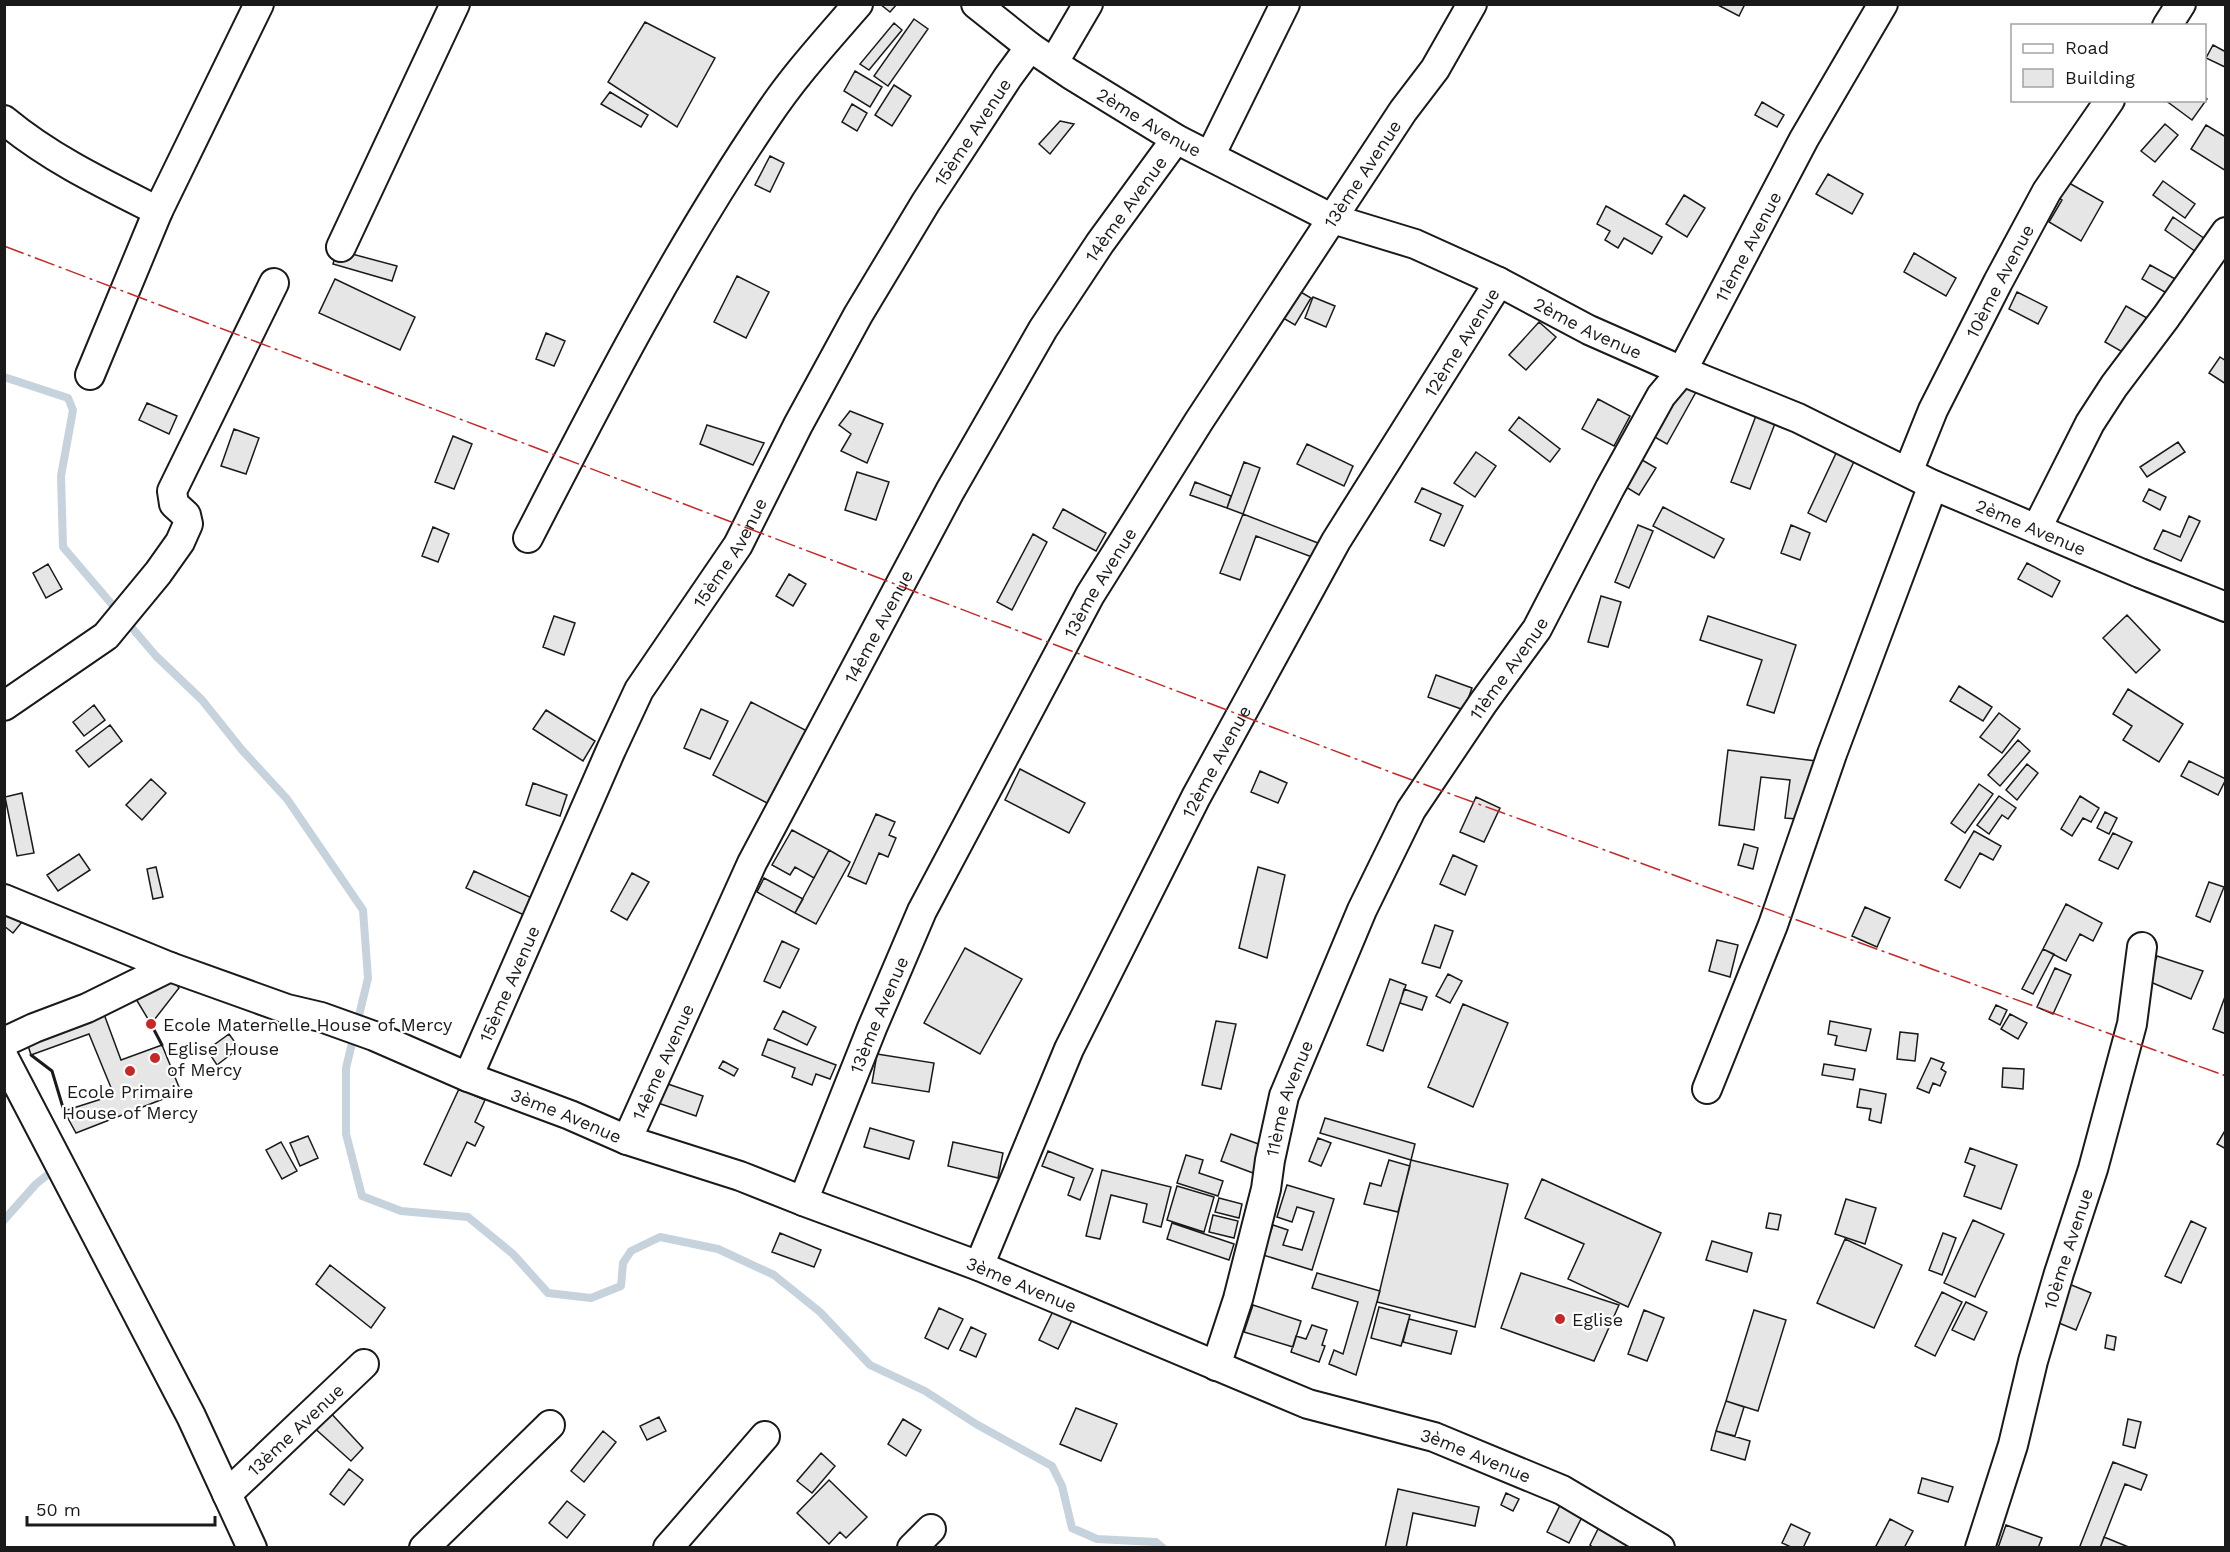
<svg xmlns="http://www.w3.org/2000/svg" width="2230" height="1552" font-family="'Work Sans',sans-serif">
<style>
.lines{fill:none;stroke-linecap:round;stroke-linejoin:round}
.stream{stroke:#c6d2dc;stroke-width:8}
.building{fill:#e6e6e6;stroke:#1a1a1a;stroke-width:1.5}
.minor-casing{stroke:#1a1a1a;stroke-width:32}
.minor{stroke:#fff;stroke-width:28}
.wall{stroke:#1a1a1a;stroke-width:3}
.power{stroke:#c62828;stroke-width:1.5;stroke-dasharray:21 4.5 3 4.5;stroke-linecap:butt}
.poi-dot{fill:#c62828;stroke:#fff;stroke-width:2}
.labels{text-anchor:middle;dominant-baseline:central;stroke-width:4.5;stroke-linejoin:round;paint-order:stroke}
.street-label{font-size:18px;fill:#1a1a1a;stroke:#fff}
.poi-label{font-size:18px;fill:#1a1a1a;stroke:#fff;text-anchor:start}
</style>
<rect width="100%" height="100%" fill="#fff"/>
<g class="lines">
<path class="stream" d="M4 377 68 398 73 410 61 476 63 547 156 656 202 700 242 750 287 799 363 910 368 978 357 1024
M354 1035 346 1068V1134L362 1196 401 1211 468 1217 513 1254 548 1293 591 1298 621 1286 623 1263 631 1251 660 1237 718 1249 774 1275 820 1312 870 1365 925 1391 976 1424 1052 1466 1062 1486 1072 1528 1097 1539 1156 1542 1163 1548
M4 1220 36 1184 51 1172"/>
</g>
<path class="building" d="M880 4H897L890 12Z
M1716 4H1745L1739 16Z
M914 19 928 29 888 86 874 76Z
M645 22 715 58 677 127 608 82Z
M894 23 902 30 869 70 860 64Z
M2213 45 2226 52 2225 67 2206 58Z
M855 71 882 87 870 107 844 91Z
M894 85 911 96 892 126 875 115Z
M610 92 648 115 641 127 601 104Z
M2204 97 2207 99 2192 120 2165 100H2204Z
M1762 102 1784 115 1777 127 1755 115Z
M852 104 867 113 857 131 842 122Z
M1060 121 1074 124 1050 154 1039 144Z
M2165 124 2178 135 2155 162 2141 151Z
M2206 125 2226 137V171L2191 149Z
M770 156 784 163 770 192 755 185Z
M1828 174 1863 194 1852 214 1816 194Z
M2062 179 2103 202 2081 241 2049 222 2062 200 2053 195Z
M2163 181 2195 204 2185 218 2153 195Z
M1684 195 1705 208 1687 237 1666 224Z
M1606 206 1662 237 1652 254 1624 238 1618 248 1605 240 1610 231 1597 224Z
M2173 217 2208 241 2199 254 2165 230Z
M337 250 397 266 392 281 333 264Z
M1914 253 1956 278 1946 296 1904 272Z
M2150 265 2179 281 2170 295 2142 279Z
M737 276 769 292 746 338 714 322Z
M335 279 415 317 400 350 319 313Z
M1294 288 1311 298 1295 325 1278 315Z
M2017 292 2047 307 2038 324 2009 309Z
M1313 297 1335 306 1326 327 1305 318Z
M2126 306 2147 318 2126 354 2105 342Z
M1539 322 1556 337 1526 370 1509 355Z
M546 333 565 341 554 366 536 359Z
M2220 357 2226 361V384L2209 373Z
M1681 383 1696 392 1667 444 1651 435Z
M1598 399 1630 416 1614 446 1582 429Z
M147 403 177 416 169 434 139 420Z
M1760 405 1779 413 1750 489 1731 482Z
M850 411 883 424 867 463 841 451 851 434 839 425Z
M1519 417 1560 449 1550 462 1509 430Z
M707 425 764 443 753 465 700 444Z
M234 429 259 438 246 474 221 466Z
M453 436 472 444 454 489 435 482Z
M2178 442 2185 452 2147 477 2140 467Z
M1307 444 1353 466 1344 486 1297 464Z
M1839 447 1857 455 1826 522 1808 513Z
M1476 452 1496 466 1475 497 1454 483Z
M1637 457 1656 468 1639 495 1621 484Z
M1244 462 1260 468 1243 514 1227 508Z
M857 472 889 482 876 520 845 510Z
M1195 482 1231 496 1227 508 1190 495Z
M1422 488 1463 506 1444 546 1430 540 1441 514 1415 502Z
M2149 489 2166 497 2160 510 2143 501Z
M1663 507 1724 539 1714 558 1653 526Z
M1063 509 1106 533 1096 551 1053 528Z
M1243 514 1318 543 1312 557 1256 536 1240 580 1220 573Z
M2189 516 2200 521 2181 561 2154 549 2163 530 2180 537Z
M1638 525 1653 531 1629 588 1615 582Z
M1791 525 1810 533 1800 560 1781 553Z
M433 527 449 534 438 562 422 556Z
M1033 534 1047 542 1012 610 997 602Z
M2027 563 2060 581 2052 597 2018 579Z
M48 564 62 589 46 598 33 573Z
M789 574 806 584 793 606 776 596Z
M1601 596 1621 602 1608 647 1588 642Z
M2127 615 2160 650 2136 673 2103 638Z
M554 616 575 623 564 655 543 647Z
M1708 616 1796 645 1774 713 1747 705 1762 660 1700 640Z
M1436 675 1472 688 1464 710 1428 697Z
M1959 686 1992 707 1983 721 1950 701Z
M2128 689 2183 724 2159 762 2123 740 2132 726 2113 714Z
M751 702 809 732 771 805 713 775Z
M94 705 105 720 84 736 73 722Z
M701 709 728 721 710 759 684 748Z
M546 710 595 741 583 761 533 729Z
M1999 713 2020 729 2002 753 1980 737Z
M110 725 122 741 89 767 76 751Z
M2018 740 2030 751 2000 786 1988 775Z
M1728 750 1816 761 1809 820 1785 818 1790 780 1761 777 1754 830 1719 825Z
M2189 761 2226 779 2218 795 2181 776Z
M2027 764 2038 773 2017 800 2006 790Z
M1020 769 1085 803 1069 833 1005 800Z
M1260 771 1287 783 1278 803 1251 792Z
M151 779 166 793 142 820 126 805Z
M533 783 567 795 560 816 526 805Z
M1979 784 1993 794 1965 833 1951 823Z
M22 793 34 853 17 856 5 797Z
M1999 796 2016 808 2008 819 2002 815 1989 834 1977 825Z
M2080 796 2099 808 2091 822 2083 818 2072 836 2061 829Z
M1476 797 1500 808 1484 842 1460 832Z
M2105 812 2117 818 2109 834 2097 828Z
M876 814 895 822 889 835 896 838 888 857 879 853 866 884 848 876Z
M792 830 829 850 814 878 795 867 790 875 772 865Z
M1974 831 2001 846 1993 860 1980 853 1960 888 1945 880Z
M2113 833 2132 842 2118 869 2099 860Z
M1744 844 1758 848 1753 869 1738 865Z
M829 850 850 862 816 924 795 913Z
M79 854 90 870 58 891 47 875Z
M1453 855 1477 866 1465 895 1440 884Z
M156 867 163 897 153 899 147 869Z
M1258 867 1285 875 1267 958 1239 948Z
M474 871 532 898 524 915 466 888Z
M632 873 649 882 627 920 611 911Z
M764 878 803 899 795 913 757 892Z
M2209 882 2224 887 2210 922 2196 916Z
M5 901 26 917 13 933 4 926Z
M2066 904 2102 923 2093 941 2080 934 2066 961 2043 949Z
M1865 907 1890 918 1877 947 1852 936Z
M1435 925 1453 931 1440 968 1422 963Z
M1717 940 1738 945 1730 977 1709 971Z
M782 941 799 949 780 988 764 981Z
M965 948 1022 979 980 1054 924 1023Z
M2043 949 2054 954 2033 994 2022 989Z
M2157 956 2203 971 2191 999 2148 981Z
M2055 968 2071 975 2053 1014 2037 1007Z
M1448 974 1462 981 1450 1003 1436 996Z
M171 976 179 988 151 1024 133 994Z
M1390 979 1406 985 1383 1051 1367 1045Z
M1404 989 1427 997 1422 1010 1400 1003Z
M2226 994V1034L2213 1029Z
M1463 1004 1508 1023 1473 1107 1428 1087Z
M1996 1005 2007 1010 2000 1025 1989 1019Z
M101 1006 121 1060 162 1045 181 1092 76 1133 64 1111 114 1095 89 1034 31 1055 24 1033Z
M783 1011 816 1027 807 1045 774 1029Z
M2010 1014 2027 1023 2018 1039 2001 1029Z
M1216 1021 1236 1024 1221 1089 1202 1085Z
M1830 1021 1871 1029 1866 1051 1835 1045 1837 1036 1828 1034Z
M1900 1032 1918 1034 1915 1061 1897 1059Z
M229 1034 239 1048 217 1065 207 1050Z
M768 1039 836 1065 830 1079 816 1074 812 1085 792 1077 795 1068 762 1055Z
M877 1054 934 1063 929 1092 872 1083Z
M1931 1058 1944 1063 1941 1069 1946 1072 1940 1086 1933 1083 1929 1093 1917 1088Z
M723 1061 738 1069 734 1076 719 1068Z
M1824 1064 1855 1069 1853 1080 1822 1075Z
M2003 1068 2024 1069 2023 1089 2002 1087Z
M665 1083 703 1096 696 1116 658 1103Z
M459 1089 485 1100 475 1122 484 1127 475 1146 467 1142 451 1176 424 1164Z
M1860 1089 1886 1094 1881 1123 1869 1120 1871 1109 1857 1107Z
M1325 1118 1415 1144 1411 1160 1320 1133Z
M870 1128 914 1141 909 1159 864 1147Z
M2226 1129V1149L2217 1144Z
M1231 1134 1264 1146 1253 1173 1221 1161Z
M308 1136 318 1158 300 1166 290 1143Z
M1318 1138 1331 1143 1321 1166 1309 1161Z
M281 1142 297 1171 282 1179 266 1150Z
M953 1142 1003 1153 998 1178 948 1166Z
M1970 1148 2017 1165 2001 1209 1964 1196 1975 1166 1965 1162Z
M1048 1151 1093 1169 1080 1200 1068 1195 1074 1178 1042 1166Z
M1186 1155 1203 1160 1199 1173 1223 1181 1218 1196 1177 1183Z
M1389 1160 1410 1166 1398 1212 1364 1204 1370 1183 1381 1186Z
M1411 1160 1508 1184 1475 1327 1377 1302Z
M1102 1170 1171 1187 1161 1227 1143 1222 1147 1204 1111 1195 1100 1239 1086 1236Z
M1542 1179 1661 1233 1628 1307 1568 1279 1584 1244 1525 1218Z
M1287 1185 1334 1199 1312 1270 1263 1255 1273 1225 1288 1230 1283 1245 1302 1250 1314 1212 1297 1207 1292 1222 1277 1217Z
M1177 1186 1214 1197 1204 1232 1167 1220Z
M1219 1198 1242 1204 1239 1218 1215 1212Z
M1846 1199 1876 1208 1865 1244 1835 1234Z
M1769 1213 1781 1215 1778 1230 1766 1228Z
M1213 1215 1238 1221 1234 1238 1209 1232Z
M1973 1220 2004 1234 1975 1297 1944 1283Z
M2191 1221 2206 1228 2181 1283 2165 1276Z
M1172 1223 1234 1244 1229 1260 1167 1239Z
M780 1233 821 1250 814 1267 772 1252Z
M1943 1233 1956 1238 1942 1275 1929 1270Z
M1845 1239 1902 1265 1874 1328 1817 1303Z
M1712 1241 1752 1253 1747 1272 1706 1260Z
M330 1265 385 1308 371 1328 316 1284Z
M1317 1273 1380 1291 1356 1375 1329 1364 1334 1350 1343 1354 1358 1302 1312 1288Z
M1521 1273 1619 1305 1594 1361 1501 1328Z
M2069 1284 2091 1293 2076 1330 2054 1321Z
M1942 1292 1962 1302 1935 1356 1915 1346Z
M1966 1302 1987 1312 1974 1340 1952 1330Z
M1057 1303 1076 1312 1058 1349 1039 1340Z
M1253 1305 1301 1321 1293 1347 1244 1332Z
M1379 1307 1410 1315 1401 1346 1371 1338Z
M939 1308 963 1319 948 1349 925 1338Z
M1644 1310 1664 1318 1647 1361 1628 1354Z
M1754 1310 1786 1320 1758 1411 1726 1401Z
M1409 1319 1457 1331 1451 1354 1403 1342Z
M1312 1325 1327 1330 1322 1345 1325 1346 1319 1362 1291 1352 1296 1336 1306 1339Z
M971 1327 986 1334 976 1357 960 1350Z
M2107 1335 2116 1337 2114 1350 2105 1348Z
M1726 1401 1744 1407 1735 1436 1716 1431Z
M1076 1408 1117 1424 1101 1461 1060 1444Z
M328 1410 363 1448 351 1461 311 1425Z
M659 1417 666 1431 647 1440 640 1426Z
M903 1419 921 1430 906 1456 888 1444Z
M2128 1419 2141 1422 2135 1448 2123 1445Z
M603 1431 616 1442 584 1482 571 1471Z
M1716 1431 1750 1441 1745 1460 1711 1450Z
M821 1453 835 1466 812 1493 797 1481Z
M2113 1462 2147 1475 2141 1490 2125 1484 2100 1548H2083L2080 1546Z
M349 1469 363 1480 344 1505 330 1494Z
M1922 1478 1953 1487 1948 1502 1918 1493Z
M829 1480 867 1517 846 1538 840 1532 829 1544 797 1513Z
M1398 1489 1479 1507 1475 1526 1413 1513 1406 1548H1385Z
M1506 1493 1519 1499 1513 1511 1501 1505Z
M1564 1497 1586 1509 1569 1543 1547 1532Z
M567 1501 585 1515 567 1538 549 1523Z
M1890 1519 1913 1531 1904 1548H1875Z
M1791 1524 1810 1533 1803 1548H1793L1782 1543Z
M2006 1525 2042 1538 2038 1548H1998Z
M1599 1527 1642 1548H1594L1590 1545Z
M2104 1537 2131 1548H2100Z"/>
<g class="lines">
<g class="minor-casing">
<g id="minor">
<path id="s1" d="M976 4 1030 47 1070 74 1176 139 1333 219 1415 244 1499 282 1589 330 1682 371 1798 418 1933 485 2140 573 2226 607"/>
<path d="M2167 26 2181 4"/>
<path d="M1054 62 1088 4"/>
<path d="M4 120C51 159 104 184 158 211"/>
<path d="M1210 156 1285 4"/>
<path d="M341 247 455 4"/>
<path d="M90 375 158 211 259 4"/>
<path id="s2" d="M1908 472 1933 410 1998 282 2047 191 2110 100"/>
<path d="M2037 528 2090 423 2114 386 2166 317 2226 232"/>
<path d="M528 538C602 394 676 251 766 118 793 77 826 41 858 4"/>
<path d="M4 706 106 636 158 573 180 542 188 524 186 515 174 504 172 491 274 283"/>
<path id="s3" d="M4 899 170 967 287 1009 321 1017 374 1036 468 1077 570 1115 627 1140 740 1176 803 1201 979 1266 1308 1404 1434 1437 1562 1490 1660 1548"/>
<path d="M4 1042 34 1028 87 1008 170 967"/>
<path d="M4 1058 191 1416 252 1548"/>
<path id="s4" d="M468 1077 611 750 639 690 738 545 798 425 858 315 926 202 1008 77 1030 47"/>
<path d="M1707 1089 1773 925 1832 754 1933 485"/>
<path id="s5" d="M627 1140 752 863 950 491 1043 329 1100 243 1176 139"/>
<path id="s6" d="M803 1201 872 1028 922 911 1090 595 1199 421 1403 111 1435 69 1472 4"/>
<path id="s7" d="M979 1266 1069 1049 1196 797 1336 541 1499 282"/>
<path id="s8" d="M1216 1366 1238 1299 1266 1189 1270 1160 1284 1096 1362 910 1411 810 1483 703 1537 629 1610 488 1661 396 1682 371 1804 139 1883 4"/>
<path id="s9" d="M227 1494 364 1364"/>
<path d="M424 1548 550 1425"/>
<path d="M668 1548 765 1436"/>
<path d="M912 1548 931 1529"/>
<path id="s10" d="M1980 1548 2013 1445 2033 1361 2059 1273 2093 1169 2132 1024 2142 947"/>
</g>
</g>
<use href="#minor" class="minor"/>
<path class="wall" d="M151 1024 162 1045
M31 1055 52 1071 64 1111"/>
<path class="power" d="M4 246 1393 773 2226 1076"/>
</g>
<g class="poi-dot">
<circle cx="151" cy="1024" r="6"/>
<circle cx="155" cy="1058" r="6"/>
<circle cx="130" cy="1071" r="6"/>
<circle cx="1560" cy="1319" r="6"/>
</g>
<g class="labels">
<g class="street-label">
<text stroke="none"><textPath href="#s1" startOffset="210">2ème Avenue</textPath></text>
<text stroke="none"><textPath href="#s4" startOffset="1074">15ème Avenue</textPath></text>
<text stroke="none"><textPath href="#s6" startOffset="1173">13ème Avenue</textPath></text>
<text stroke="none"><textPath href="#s5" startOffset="1058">14ème Avenue</textPath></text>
<text stroke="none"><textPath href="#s8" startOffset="1250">11ème Avenue</textPath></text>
<text stroke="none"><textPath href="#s2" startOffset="212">10ème Avenue</textPath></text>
<text stroke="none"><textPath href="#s1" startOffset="696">2ème Avenue</textPath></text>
<text stroke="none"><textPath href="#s7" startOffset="1044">12ème Avenue</textPath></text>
<text stroke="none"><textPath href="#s1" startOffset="1182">2ème Avenue</textPath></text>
<text stroke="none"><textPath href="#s4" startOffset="588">15ème Avenue</textPath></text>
<text stroke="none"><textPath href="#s6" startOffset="687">13ème Avenue</textPath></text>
<text stroke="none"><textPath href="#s5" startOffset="572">14ème Avenue</textPath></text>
<text stroke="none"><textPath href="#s8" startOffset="764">11ème Avenue</textPath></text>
<text stroke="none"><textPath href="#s7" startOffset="558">12ème Avenue</textPath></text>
<text stroke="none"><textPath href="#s4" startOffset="102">15ème Avenue</textPath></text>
<text stroke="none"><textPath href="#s6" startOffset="201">13ème Avenue</textPath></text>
<text stroke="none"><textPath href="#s5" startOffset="86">14ème Avenue</textPath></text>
<text stroke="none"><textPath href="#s8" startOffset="278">11ème Avenue</textPath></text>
<text stroke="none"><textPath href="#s3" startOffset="603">3ème Avenue</textPath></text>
<text stroke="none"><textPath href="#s10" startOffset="312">10ème Avenue</textPath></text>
<text stroke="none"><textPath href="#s3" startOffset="1089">3ème Avenue</textPath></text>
<text stroke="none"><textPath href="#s9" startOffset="94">13ème Avenue</textPath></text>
<text stroke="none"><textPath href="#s3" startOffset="1575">3ème Avenue</textPath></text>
</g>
<g class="poi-label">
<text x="163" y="1024">Ecole Maternelle House of Mercy</text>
<text x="167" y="1048">Eglise House<tspan x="167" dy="21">of Mercy</tspan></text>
<text x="130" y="1091" text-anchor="middle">Ecole Primaire<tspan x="130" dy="21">House of Mercy</tspan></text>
<text x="1572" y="1319">Eglise</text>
</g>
</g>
<rect width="2230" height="1552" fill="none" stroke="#1a1a1a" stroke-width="12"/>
<rect x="2011" y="24" width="195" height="78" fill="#ffffff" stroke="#a3a3a3" stroke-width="1.5"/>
<rect x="2023" y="44" width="30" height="9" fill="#ffffff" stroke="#a3a3a3" stroke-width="1.5"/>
<text x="2065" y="54" font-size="18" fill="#1a1a1a">Road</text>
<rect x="2023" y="69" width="30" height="18" fill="#e6e6e6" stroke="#a3a3a3" stroke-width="1.5"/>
<text x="2065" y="84" font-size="18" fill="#1a1a1a">Building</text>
<path d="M27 1516v9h188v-9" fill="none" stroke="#1a1a1a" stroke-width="3"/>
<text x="36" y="1516" font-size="18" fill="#1a1a1a" stroke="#ffffff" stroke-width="4.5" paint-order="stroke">50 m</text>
</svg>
